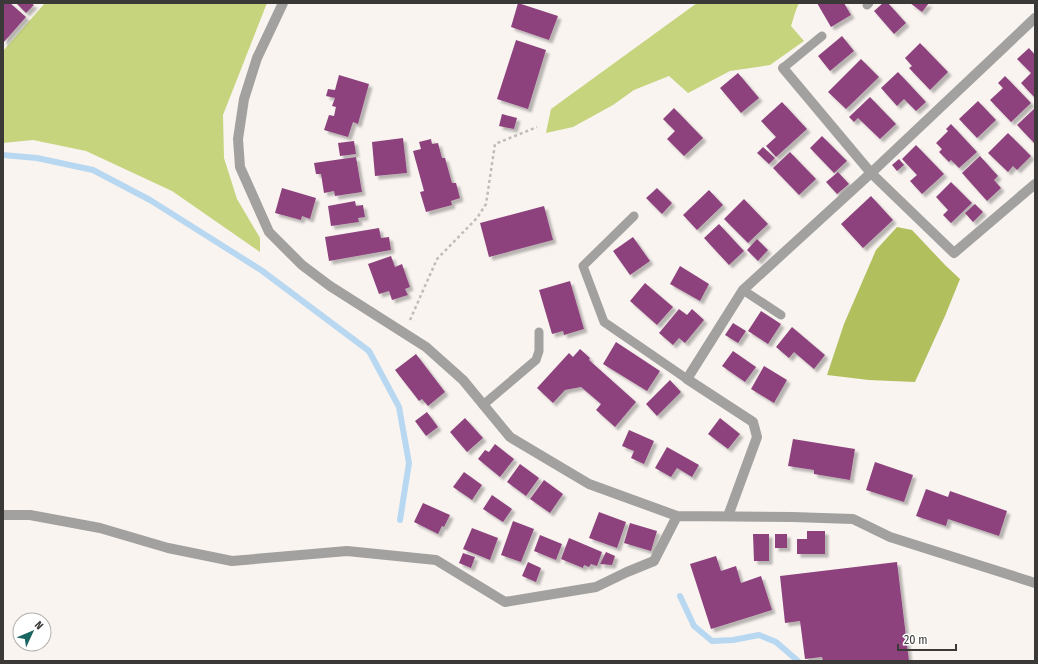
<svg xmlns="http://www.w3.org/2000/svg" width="1038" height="664" font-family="'Fira Sans Condensed',sans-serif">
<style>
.green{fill:#c6d47d}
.forest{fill:#b1bf5d}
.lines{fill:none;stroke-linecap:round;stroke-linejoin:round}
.stream{stroke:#b8d8f2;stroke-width:6}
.building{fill:#8d437d;filter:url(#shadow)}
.path{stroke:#c0bcb9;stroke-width:2.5;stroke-dasharray:3 3;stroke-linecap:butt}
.lane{stroke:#a2a19f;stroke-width:9}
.street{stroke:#a2a19f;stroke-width:10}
</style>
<defs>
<filter id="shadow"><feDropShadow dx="3.5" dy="3.5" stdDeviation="1" flood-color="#0004"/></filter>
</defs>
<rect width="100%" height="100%" fill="#f9f4f0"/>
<path class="green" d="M45 3H267L223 115 224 158 237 199 260 238V252L172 191 86 151 33 140 3 143V51Z
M697 3H799L796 10 791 26 804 41 770 65 730 71 688 93 669 76 634 90 613 105 573 127 546 133 551 109Z"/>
<path class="forest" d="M897 227 912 230 946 266 960 279 945 316 915 382 869 380 827 375 844 324 876 250Z"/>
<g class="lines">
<path class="stream" d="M3 155 37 158 93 170 150 200 261 270 369 351 399 407 409 463 400 520
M680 596 694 626 712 641 733 640 759 635 776 642 798 661"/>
</g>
<path class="building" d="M3 3H10L26 17 3 43Z
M16 3H31L34 5 26 13Z
M518 3 558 16 549 40 511 27Z
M817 3H844L851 15 831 27Z
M883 3H888L906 23 894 34 874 11Z
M910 3H929L922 12Z
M842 36 854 51 830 71 818 56Z
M516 40 546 50 528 109 497 99Z
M920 43 948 72 930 90 909 68 912 66 905 58Z
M1029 48 1035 55V98L1021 83 1031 73 1017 59Z
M861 59 879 77 846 109 828 92Z
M898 72 926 102 916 111 904 99 897 106 881 88Z
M738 73 759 98 741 113 720 88Z
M339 75 369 84 358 124 353 122 348 137 324 130 329 115 334 116 336 107 332 106 335 98 326 96 328 89 335 90Z
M1005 76 1031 103 1011 122 990 100 1003 88 998 83Z
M870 97 896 124 880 139 858 118 854 122 849 117Z
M978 101 996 120 977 138 959 119Z
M782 102 807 129 776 157 766 146 776 137 761 121Z
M674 108 703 138 684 156 667 139 675 131 663 119Z
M1035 108V143H1034L1017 125Z
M502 114 517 118 514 129 499 126Z
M951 124 977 152 959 168 951 160 949 162 939 152 942 149 936 143 948 131 946 129Z
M1008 133 1031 156 1017 170 1013 166 1008 172 988 153Z
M822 136 847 161 834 173 810 148Z
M403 138 407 173 375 176 372 142Z
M431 139 432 144 438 143 442 158H445L452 183H456L460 198 451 201 452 205 426 212 420 192 424 191 413 151 421 149 419 142Z
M354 141 356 154 340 156 338 143Z
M916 145 944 174 922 194 910 181 917 175 902 159Z
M763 147 775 158 769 164 757 153Z
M790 152 816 179 799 195 773 168Z
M980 156 998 176 994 180 1001 188 987 201 962 173Z
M356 157 362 192 335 196 334 191 324 193 321 174H316L314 163Z
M899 159 904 165 897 171 892 165Z
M838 172 849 184 837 194 826 182Z
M951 182 972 203 951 223 943 215 948 210 936 197Z
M282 188 316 198 310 219 302 216 301 220 275 213Z
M657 188 672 203 662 214 646 198Z
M709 190 723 205 697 230 683 215Z
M871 196 893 220 863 248 841 224Z
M744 199 768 224 748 243 724 219Z
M355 201 356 206 363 205 365 217 358 218 359 222 331 226 328 206Z
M975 204 983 212 973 222 965 213Z
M544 206 553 240 489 257 480 223Z
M719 224 744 251 729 265 704 238Z
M379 228 381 238 389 237 391 250 329 261 325 237Z
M633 237 650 261 630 275 613 251Z
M757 239 768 250 758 261 747 250Z
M391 256 395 267 402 264 410 287 405 289 408 295 392 300 389 291 379 294 368 264Z
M680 266 709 284 700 301 670 284Z
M570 281 584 329 564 335 563 331 552 334 539 290Z
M645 283 673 307 657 325 630 301Z
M679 309 687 315 692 309 704 320 685 343 679 338 673 345 659 333Z
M761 311 781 324 768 344 748 331Z
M733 323 746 331 738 343 725 335Z
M792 327 825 355 814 369 794 352 789 358 776 347Z
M616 342 660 371 647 391 603 364Z
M580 349 590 358 589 360 636 402 615 427 596 410 601 404 581 387 565 390 553 403 537 388 569 353 573 357Z
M733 351 756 367 745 382 722 366Z
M416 354 445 392 428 406 422 399 419 401 395 370Z
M764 366 787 380 774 403 751 389Z
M670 380 681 392 657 416 646 404Z
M427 412 438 427 426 436 415 421Z
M465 418 483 438 467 452 450 432Z
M720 418 740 434 728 449 708 434Z
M629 430 654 441 644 464 631 458 634 451 622 446Z
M793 439 855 449 850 480 814 474V470L788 466Z
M495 444 514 459 500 477 478 459 485 450 489 452Z
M667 447 699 465 692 477 677 468 671 477 655 468Z
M875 462 913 475 904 502 866 490Z
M520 464 539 478 526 496 507 482Z
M464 472 482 485 472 500 453 487Z
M544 480 563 494 550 513 530 499Z
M926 489 948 497 950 491 1007 511 999 536 948 519 946 526 916 516Z
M492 495 512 509 503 522 483 509Z
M423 503 450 515 444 527 442 526 438 534 414 522Z
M599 512 626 522 617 548 589 538Z
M513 521 534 529 521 562 501 555Z
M630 523 657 531 651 551 624 543Z
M472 528 498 538 490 560 463 549Z
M807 531H825V554H797V539H807Z
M753 534H769V561H754Z
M775 534H787V548H775Z
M540 535 562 544 556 560 534 551Z
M569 538 602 552 597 566 591 564 589 567 584 565 583 568 561 559Z
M606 552 615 556 612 565 600 564Z
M463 553 475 557 471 568 459 563Z
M716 556 721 571 736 566 741 583 761 576 772 610 711 629 690 564Z
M528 562 541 568 536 582 522 576Z
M897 562 909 661H823L822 657 805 659 800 621 785 623 780 576Z"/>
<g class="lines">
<path class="path" d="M410 320 437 259 477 218 486 204 495 144 537 127"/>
<path class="lane" d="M867 5 869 3
M783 68 822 36
M634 216 583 266 604 322 687 379
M743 290 781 315
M483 405 536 360 539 351V332"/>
<path class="street" d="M283 3 257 58 244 99 238 139 240 167 269 232 302 265 330 286 426 347 463 380 510 437 589 484 677 516 792 517 853 519 890 537 1035 583
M783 68 871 173 954 253 1035 184
M3 515H30L100 528 168 548 232 561 347 551 436 560 505 602 596 587 627 572 654 561 677 516
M728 516 757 437 753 422 687 379 743 290 871 173 1035 18"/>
</g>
<rect width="1038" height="664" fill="none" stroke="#3b3938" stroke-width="8"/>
<g transform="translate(32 632) rotate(46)"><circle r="19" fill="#ffffff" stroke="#b1b0af"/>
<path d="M0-3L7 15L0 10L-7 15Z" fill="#196661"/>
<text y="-6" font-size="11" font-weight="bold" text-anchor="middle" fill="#3b3938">N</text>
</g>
<path d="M898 644v6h58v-6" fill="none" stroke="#3b3938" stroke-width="2"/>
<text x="904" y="644" font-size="12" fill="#3b3938" stroke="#ffffff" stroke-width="3" paint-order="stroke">20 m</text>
</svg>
